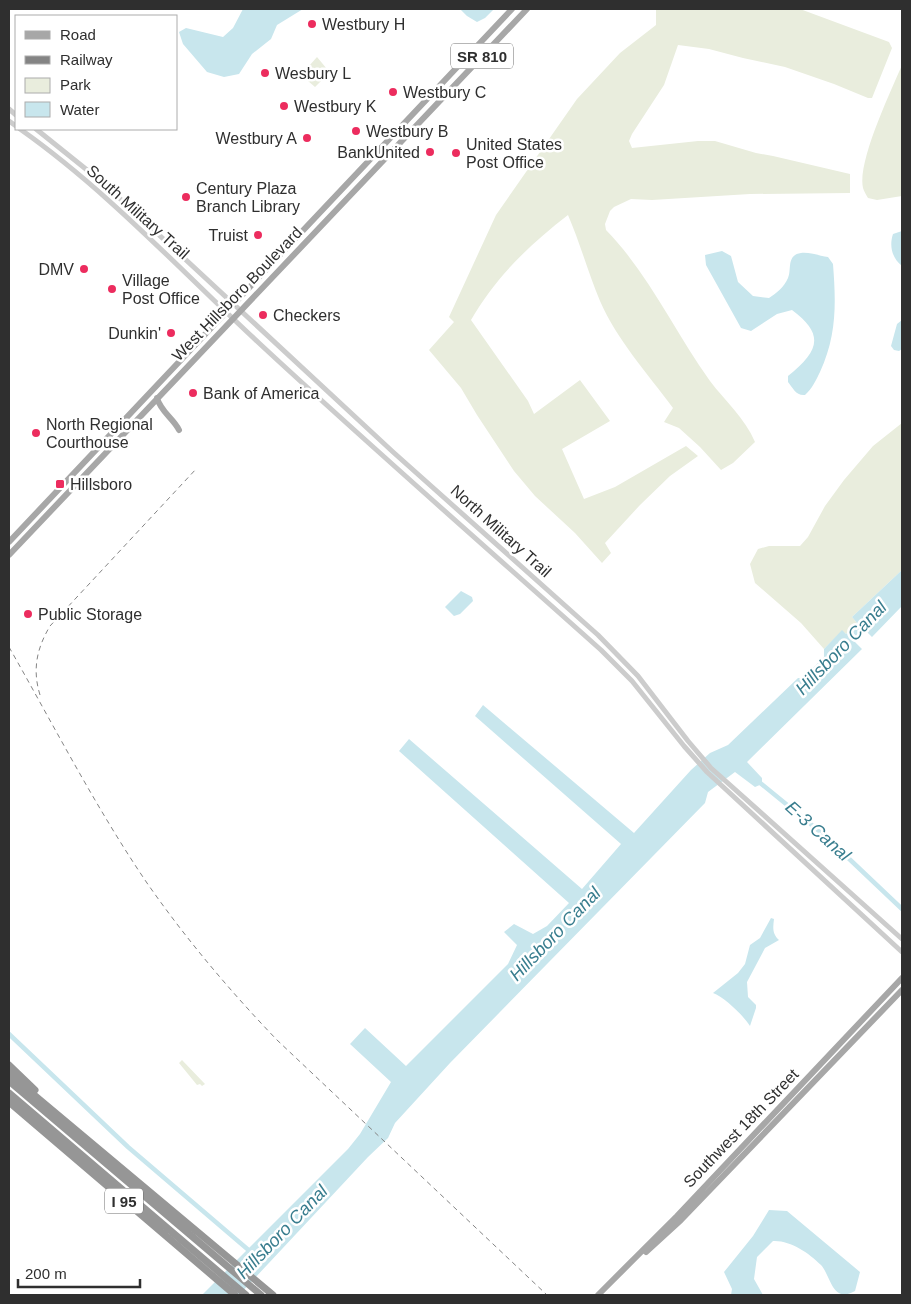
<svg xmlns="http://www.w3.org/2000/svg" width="911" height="1304" font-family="Helvetica,sans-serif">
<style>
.green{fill:#e9eddd}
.water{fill:#c8e6ed}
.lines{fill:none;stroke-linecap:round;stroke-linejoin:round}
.canal{stroke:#c8e6ed;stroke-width:4.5}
.minor{stroke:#ccc;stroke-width:5}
.major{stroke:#a7a7a7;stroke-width:6}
.highway{stroke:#969696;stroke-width:7}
.rail{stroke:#848484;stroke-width:1;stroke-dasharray:5 4;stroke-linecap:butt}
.poi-dot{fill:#ec2c5e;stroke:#fff;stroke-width:2}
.labels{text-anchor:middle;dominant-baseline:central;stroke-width:5;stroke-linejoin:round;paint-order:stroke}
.shield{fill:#fff;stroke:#6d6d6d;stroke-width:1}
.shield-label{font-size:15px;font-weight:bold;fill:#2f2f2f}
.poi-label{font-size:16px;fill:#2f2f2f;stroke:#fff;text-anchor:start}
.street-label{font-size:16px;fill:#2f2f2f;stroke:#fff}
.water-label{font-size:18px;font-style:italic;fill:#387d8e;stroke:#fff}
</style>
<rect width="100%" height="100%" fill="#fff"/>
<path class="green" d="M656 9H800L889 42 892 48 872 98H868L834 84 785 67 743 58 709 49 678 45 664 85 632 134 629 141 632 148 698 141H715L756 153 773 156 850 174V193L750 194 652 200 631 199 614 207 610 211 605 224 606 230C649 274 674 331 710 381 725 401 745 418 755 442L733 463 721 470 700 447 679 428 664 422 673 408C648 374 617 340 600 301 588 272 580 243 568 215 529 245 495 278 471 320L528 401 534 414 580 380 610 421 562 449 584 499 615 487 686 446 698 456 670 476 640 505 605 543 611 553 602 563 575 533 535 496 514 471 477 415 461 388 429 350 454 322 449 317 496 215 577 99 620 53 656 25Z
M317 57 327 69 325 77 315 87 301 75Z
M902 65V196L877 200 868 198C866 195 864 191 863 188 857 162 891 91 902 65Z
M902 423V570L852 617 857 623 846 634 842 631 824 649 801 623 755 583 750 564 758 549 769 546H800L808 537 825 506 844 480 873 446Z
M182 1060 205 1084 202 1086 200 1084 197 1085 179 1063Z"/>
<path class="water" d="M243 9H303L277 25 271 39 252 54 239 74 224 77 207 72 183 44 179 32 186 28 223 37 233 28Z
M460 9H494L485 18 477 22 467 16Z
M902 231V266C892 258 889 246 893 234Z
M722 251 731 256 738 282 753 296 769 298C777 293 784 287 788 278 792 270 786 255 801 253 809 252 820 256 828 257L833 264C836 303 837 335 820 372 816 380 812 389 805 395 796 396 793 388 788 382V376C818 352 826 335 792 310L777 314 751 331 741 328 706 265 705 255Z
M902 320V349L899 351 894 350 891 346 897 324Z
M902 570V606L872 637 866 631 855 642 862 649 747 762 762 778V784L755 787 735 772 708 792 705 803 450 1063 395 1123 388 1138 368 1157 239 1295H202L348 1149 360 1134 391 1082 350 1044 365 1028 406 1066 508 964 517 945 504 932 514 924 533 934 547 926 569 903 399 751 409 739 582 889 621 844 475 716 483 705 634 833 691 770 710 753 728 745 798 678H803L824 657V649L842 630 846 634 857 623 852 617Z
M461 591 472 597 473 601 460 614 454 616 445 607Z
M771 918 774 919C773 927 772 934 779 940L765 948 747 982 748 997 756 1005V1008L750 1026C743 1015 724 997 713 993L738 973 745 964 750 945 760 938Z
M769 1210 787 1211 860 1272 855 1291C832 1304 831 1276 821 1265 809 1253 790 1240 773 1241L757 1257 754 1279 763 1295H731L732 1289 724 1272 753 1236Z"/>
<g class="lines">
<path class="canal" d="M759 782 824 835 902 909
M9 1034 128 1147 252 1253"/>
<path class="minor" d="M9 109 16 115
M9 121 16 126
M20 129C108 191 181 271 260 344 372 448 487 548 601 650L632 681 684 746 707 772 902 952
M36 129 102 182 393 452 598 635 638 676 688 741 711 768 902 939"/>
<path class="major" d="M157 398C161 412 173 418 179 430
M9 542 512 9
M9 555 527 9
M646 1252 681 1220 902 990
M598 1295 677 1216 902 978"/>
<path class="highway" d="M9 1065 35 1090
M9 1074 273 1295
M9 1081 261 1295
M9 1093 246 1295
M9 1102 235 1295"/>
<path class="rail" d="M9 647C54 726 96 808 147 883 186 939 230 991 277 1040L547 1295
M40 695C32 669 37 648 50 626L197 468"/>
</g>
<g class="poi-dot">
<circle cx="312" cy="24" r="5"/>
<circle cx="265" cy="73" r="5"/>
<circle cx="393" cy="92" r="5"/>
<circle cx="284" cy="106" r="5"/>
<circle cx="356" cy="131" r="5"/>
<circle cx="307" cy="138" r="5"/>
<circle cx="430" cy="152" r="5"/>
<circle cx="456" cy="153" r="5"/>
<circle cx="186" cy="197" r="5"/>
<circle cx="258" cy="235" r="5"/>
<circle cx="84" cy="269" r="5"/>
<circle cx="112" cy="289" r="5"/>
<circle cx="263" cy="315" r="5"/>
<circle cx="171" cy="333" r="5"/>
<circle cx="193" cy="393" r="5"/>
<circle cx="36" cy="433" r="5"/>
<rect x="55" y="479" width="10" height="10" rx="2.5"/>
<circle cx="28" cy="614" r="5"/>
</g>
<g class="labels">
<g class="shield">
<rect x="451" y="43.5" width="62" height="25" rx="4"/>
<rect x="105" y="1188.5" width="38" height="25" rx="4"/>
</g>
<g class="shield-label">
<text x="482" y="56">SR 810</text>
<text x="124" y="1201">I 95</text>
</g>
<g class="poi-label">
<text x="322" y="24">Westbury H</text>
<text x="275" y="73">Wesbury L</text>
<text x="403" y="92">Westbury C</text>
<text x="294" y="106">Westbury K</text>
<text x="366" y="131">Westbury B</text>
<text x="297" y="138" text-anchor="end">Westbury A</text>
<text x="466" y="144">United States<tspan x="466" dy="18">Post Office</tspan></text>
<text x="420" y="152" text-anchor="end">BankUnited</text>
<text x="196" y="188">Century Plaza<tspan x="196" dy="18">Branch Library</tspan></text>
<text x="248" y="235" text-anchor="end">Truist</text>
<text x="74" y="269" text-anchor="end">DMV</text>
<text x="122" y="280">Village<tspan x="122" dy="18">Post Office</tspan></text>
<text x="273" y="315">Checkers</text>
<text x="161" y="333" text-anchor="end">Dunkin'</text>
<text x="203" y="393">Bank of America</text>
<text x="46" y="424">North Regional<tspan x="46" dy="18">Courthouse</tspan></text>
<text x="70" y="484">Hillsboro</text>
<text x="38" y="614">Public Storage</text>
</g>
<g class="street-label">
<text transform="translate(138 212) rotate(42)">South Military Trail</text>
<text transform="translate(237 294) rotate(-46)">West Hillsboro Boulevard</text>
<text transform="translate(501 531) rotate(42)">North Military Trail</text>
<text transform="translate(741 1128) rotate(-46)">Southwest 18th Street</text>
</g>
<g class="water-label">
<text transform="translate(841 648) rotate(-46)">Hillsboro Canal</text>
<text transform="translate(818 831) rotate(42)">E-3 Canal</text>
<text transform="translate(555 934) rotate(-46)">Hillsboro Canal</text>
<text transform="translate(282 1232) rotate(-46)">Hillsboro Canal</text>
</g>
</g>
<rect width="911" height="1304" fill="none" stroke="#2f2f2f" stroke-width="20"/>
<rect x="15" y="15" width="162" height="115" fill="#ffffff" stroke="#acacac"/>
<rect x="25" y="31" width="25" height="8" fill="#a7a7a7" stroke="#acacac"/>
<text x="60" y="40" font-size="15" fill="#2f2f2f">Road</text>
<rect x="25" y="56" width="25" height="8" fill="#848484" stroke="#acacac"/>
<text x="60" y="65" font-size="15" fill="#2f2f2f">Railway</text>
<rect x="25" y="78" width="25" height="15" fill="#e9eddd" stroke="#acacac"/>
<text x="60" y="90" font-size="15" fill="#2f2f2f">Park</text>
<rect x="25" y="102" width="25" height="15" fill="#c8e6ed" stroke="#acacac"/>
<text x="60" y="115" font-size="15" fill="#2f2f2f">Water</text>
<path d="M18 1279v8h122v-8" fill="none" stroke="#2f2f2f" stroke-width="2.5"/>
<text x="25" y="1279" font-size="15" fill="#2f2f2f" stroke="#ffffff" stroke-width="4" paint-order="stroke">200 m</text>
</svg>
